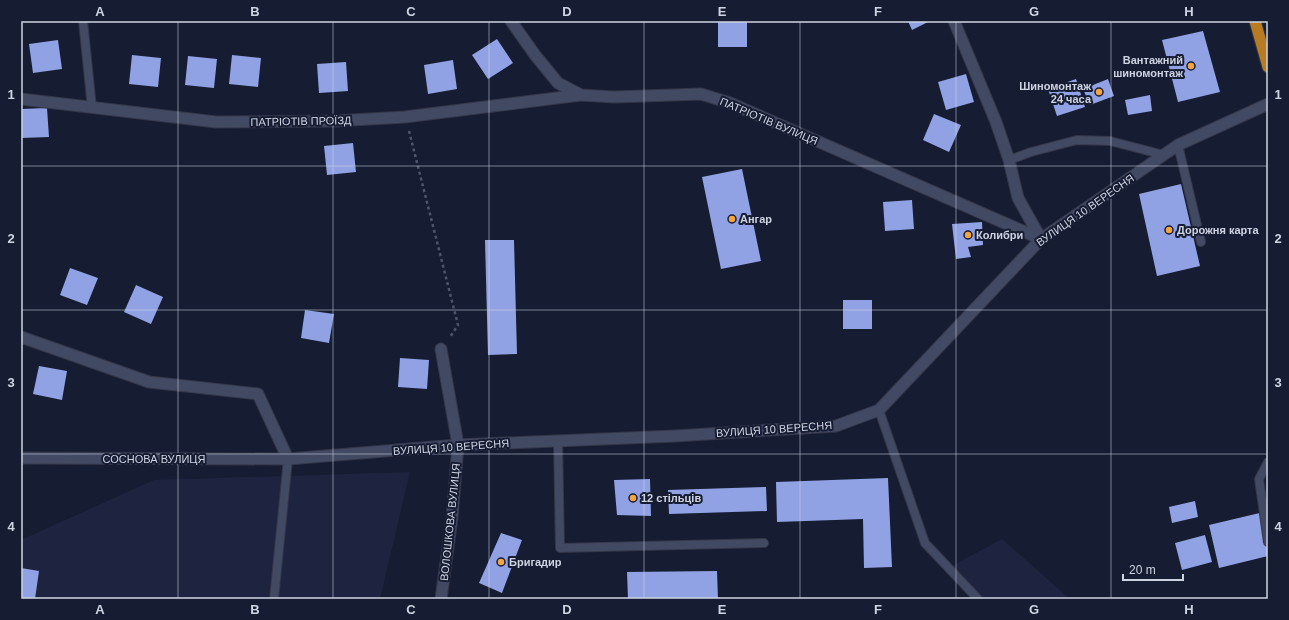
<svg xmlns="http://www.w3.org/2000/svg" width="1289" height="620" font-family="Arial,sans-serif">
<style>
.built{fill:#1e243f}
.building{fill:#90a2e4}
.lines{fill:none;stroke-linecap:round;stroke-linejoin:round}
.service-casing{stroke:#353749;stroke-width:10}
.minor-casing{stroke:#353749;stroke-width:13}
.trunk-casing{stroke:#353749;stroke-width:13}
.path{stroke:#4f5569;stroke-width:2.5;stroke-dasharray:3 3;stroke-linecap:butt}
.service{stroke:#424962;stroke-width:8}
.minor{stroke:#424962;stroke-width:11}
.trunk{stroke:#b77c21;stroke-width:11}
.grid{fill:none;stroke:#cfd4e3;stroke-width:1;stroke-opacity:0.55}
.poi-dot{fill:#f2a541;stroke:#161c32;stroke-width:1.5}
.labels{text-anchor:middle;dominant-baseline:central;stroke-width:4;stroke-linejoin:round;paint-order:stroke}
.poi-label{font-size:11px;font-weight:bold;fill:#cfd4e3;stroke:#161c32;text-anchor:start}
.street-label{font-size:11px;fill:#cfd4e3;stroke:#161c32}
.neatline{fill:none;stroke:#cfd4e3;stroke-width:1.5}
.grid-label{font-size:13px;text-anchor:middle;font-weight:bold;fill:#cfd4e3}
</style>
<rect width="100%" height="100%" fill="#161c32"/>
<path class="built" d="M410 472 380 599H21V540L154 480Z
M1002 539 1070 599H976L950 567Z"/>
<path class="building" d="M718 21H747V47H718Z
M908 21H930L912 30Z
M1203 31 1220 92 1178 102 1162 40Z
M497 39 513 63 488 79 472 55Z
M58 40 62 69 33 73 29 44Z
M132 55 161 58 158 87 129 84Z
M232 55 261 58 258 87 229 84Z
M188 56 217 59 214 88 185 85Z
M453 60 457 89 428 94 424 65Z
M346 62 348 91 319 93 317 64Z
M966 74 974 102 946 110 938 82Z
M1076 79 1085 107 1057 116 1048 89Z
M1108 79 1114 96 1090 105 1083 89Z
M1150 95 1152 111 1128 115 1125 100Z
M47 108 49 137 21 138V109Z
M934 114 961 125 949 152 923 140Z
M353 143 356 172 327 175 324 146Z
M742 169 761 261 721 269 702 177Z
M1181 184 1200 266 1157 276 1139 194Z
M912 200 914 229 885 231 883 202Z
M982 222 983 245 968 247 971 257 956 259 952 224Z
M485 240H514L517 354 488 355Z
M70 268 98 278 87 305 60 295Z
M136 285 163 297 151 324 124 312Z
M843 300H872V329H843Z
M305 310 334 314 329 343 301 338Z
M400 358 429 360 427 389 398 387Z
M39 366 67 371 62 400 33 394Z
M888 478 892 567 864 568 863 519 777 522 776 482Z
M650 479 651 516 617 515 614 480Z
M766 487 767 511 669 514 668 490Z
M1195 501 1198 517 1172 523 1169 507Z
M1268 511V556L1219 568 1209 525Z
M501 533 522 540 502 593 479 583Z
M1205 535 1212 562 1182 570 1175 543Z
M21 568 39 571 35 599H21Z
M717 571 718 599H628L627 572Z"/>
<g class="lines">
<g class="service-casing">
<path id="service" d="M83 21 92 108
M1178 145 1201 242
M1009 160 1031 152 1077 140 1110 141 1164 155
M879 410 925 543 978 599
M558 441 560 548 764 543
M1268 462 1259 479 1268 542
M274 599 288 459"/>
</g>
<g class="minor-casing">
<path id="minor" d="M511 21 535 55 558 83 581 95 614 97 701 94 730 103 1041 239
M954 21 996 122 1009 160 1018 198 1041 239
M21 99 216 122 334 121 405 117 581 95
M21 337 149 382 258 394 288 459
M21 458 288 459 458 445 675 436 836 426 879 410 1041 239 1178 145 1268 104
M441 599 452 518 458 445 441 349"/>
</g>
<g class="trunk-casing">
<path id="trunk" d="M1255 21 1268 67"/>
</g>
<path class="path" d="M409 131 458 325 450 337"/>
<use href="#service" class="service"/>
<use href="#minor" class="minor"/>
<use href="#trunk" class="trunk"/>
</g>
<path class="grid" d="M178 21V599M333 21V599M489 21V599M644 21V599M800 21V599M956 21V599M1111 21V599M21 166H1268M21 310H1268M21 454H1268"/>
<g class="poi-dot">
<circle cx="1191" cy="66" r="4"/>
<circle cx="1099" cy="92" r="4"/>
<circle cx="732" cy="219" r="4"/>
<circle cx="1169" cy="230" r="4"/>
<circle cx="968" cy="235" r="4"/>
<circle cx="633" cy="498" r="4"/>
<circle cx="501" cy="562" r="4"/>
</g>
<g class="labels">
<g class="poi-label">
<text x="1183" y="60" text-anchor="end">Вантажний<tspan x="1183" dy="13">шиномонтаж</tspan></text>
<text x="1091" y="86" text-anchor="end">Шиномонтаж<tspan x="1091" dy="13">24 часа</tspan></text>
<text x="740" y="219">Ангар</text>
<text x="1177" y="230">Дорожня карта</text>
<text x="976" y="235">Колибри</text>
<text x="641" y="498">12 стільців</text>
<text x="509" y="562">Бригадир</text>
</g>
<g class="street-label">
<text transform="translate(301 121) rotate(-1)">ПАТРІОТІВ ПРОЇЗД</text>
<text transform="translate(769 121) rotate(23)">ПАТРІОТІВ ВУЛИЦЯ</text>
<text transform="translate(1085 210) rotate(-35)">ВУЛИЦЯ 10 ВЕРЕСНЯ</text>
<text transform="translate(774 429) rotate(-4)">ВУЛИЦЯ 10 ВЕРЕСНЯ</text>
<text transform="translate(451 447) rotate(-4)">ВУЛИЦЯ 10 ВЕРЕСНЯ</text>
<text x="154" y="459">СОСНОВА ВУЛИЦЯ</text>
<text transform="translate(450 522) rotate(-84)">ВОЛОШКОВА ВУЛИЦЯ</text>
</g>
</g>
<rect width="1289" height="620" fill="none" stroke="#161c32" stroke-width="44"/>
<path d="M1123 574v6h60v-6" fill="none" stroke="#cfd4e3" stroke-width="2"/>
<text x="1129" y="574" font-size="12" fill="#cfd4e3" stroke="#161c32" stroke-width="3" paint-order="stroke">20 m</text>
<rect x="22" y="22" width="1245" height="576" class="neatline"/>
<g class="grid-label">
<text x="100" y="16">A</text>
<text x="255" y="16">B</text>
<text x="411" y="16">C</text>
<text x="567" y="16">D</text>
<text x="722" y="16">E</text>
<text x="878" y="16">F</text>
<text x="1034" y="16">G</text>
<text x="1189" y="16">H</text>
<text x="11" y="99">1</text>
<text x="1278" y="99">1</text>
<text x="11" y="243">2</text>
<text x="1278" y="243">2</text>
<text x="11" y="387">3</text>
<text x="1278" y="387">3</text>
<text x="11" y="531">4</text>
<text x="1278" y="531">4</text>
<text x="100" y="614">A</text>
<text x="255" y="614">B</text>
<text x="411" y="614">C</text>
<text x="567" y="614">D</text>
<text x="722" y="614">E</text>
<text x="878" y="614">F</text>
<text x="1034" y="614">G</text>
<text x="1189" y="614">H</text>
</g>
</svg>
